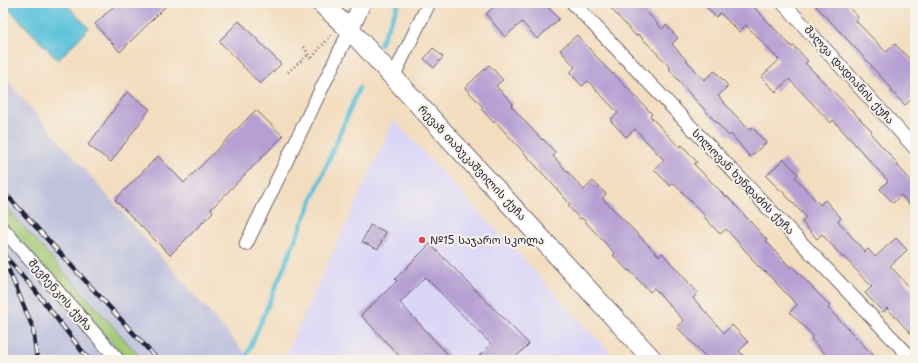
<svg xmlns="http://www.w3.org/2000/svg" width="918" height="363" font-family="'Shantell Sans','Noto Sans Georgian',sans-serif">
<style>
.built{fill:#dad6f7}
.industrial{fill:#c0c2dd}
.green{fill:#a2c974;stroke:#627658}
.water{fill:#5dc3db;stroke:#40728b}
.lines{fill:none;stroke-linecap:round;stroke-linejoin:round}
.stream{stroke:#5dc3db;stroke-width:4.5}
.building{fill:#b59fd3}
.minor-casing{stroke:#6b6369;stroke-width:15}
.tertiary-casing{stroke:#6b6369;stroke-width:19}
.secondary-casing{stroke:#6b6369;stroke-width:21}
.path{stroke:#6b6369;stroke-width:2.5;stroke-dasharray:1 3;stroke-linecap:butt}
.minor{stroke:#fff;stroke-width:13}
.tertiary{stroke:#fff;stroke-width:17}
.secondary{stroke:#fff;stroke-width:19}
.rail-casing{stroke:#22223b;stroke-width:4.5}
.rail{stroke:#f7f3e8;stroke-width:3;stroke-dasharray:9;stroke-linecap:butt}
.poi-dot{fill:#d1495b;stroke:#f7f3e8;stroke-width:1.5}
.labels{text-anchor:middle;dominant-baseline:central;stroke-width:4;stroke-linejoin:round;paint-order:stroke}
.street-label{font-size:11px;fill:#22223b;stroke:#f7f3e8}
.poi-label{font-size:11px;fill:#22223b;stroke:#f7f3e8;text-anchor:start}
</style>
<rect width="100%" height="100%" fill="#f7f3e8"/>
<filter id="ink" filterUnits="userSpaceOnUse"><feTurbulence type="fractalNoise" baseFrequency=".025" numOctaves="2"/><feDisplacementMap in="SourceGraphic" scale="8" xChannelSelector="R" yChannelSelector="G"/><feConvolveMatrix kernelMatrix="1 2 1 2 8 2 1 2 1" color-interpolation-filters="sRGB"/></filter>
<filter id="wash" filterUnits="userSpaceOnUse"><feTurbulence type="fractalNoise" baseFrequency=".012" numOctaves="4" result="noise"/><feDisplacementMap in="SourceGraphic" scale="16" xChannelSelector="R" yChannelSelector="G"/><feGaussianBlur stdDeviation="0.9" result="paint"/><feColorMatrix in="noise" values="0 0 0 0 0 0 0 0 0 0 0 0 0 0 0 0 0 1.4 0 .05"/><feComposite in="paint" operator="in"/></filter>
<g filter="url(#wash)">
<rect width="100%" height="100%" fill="#f3ddbf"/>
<path class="built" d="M394 120 617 360H283Z"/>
<path class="industrial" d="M3 76 251 360H143L3 204Z
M3 221 127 360H3Z"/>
<path class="green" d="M3 204 143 360H127L3 221Z"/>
<path class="water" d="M3 3H65L89 28 58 60Z"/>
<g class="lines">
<path class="stream" d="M380 44 399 3
M245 360 359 88"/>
</g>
<g id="blocks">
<path class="building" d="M117 3H169L120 52 95 24Z
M498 3H544L559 19 537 39 522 22 505 37 486 14Z
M606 3H639L662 29 666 25 678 38 672 44 704 80 715 71 728 86 718 96 749 130 752 127 766 143 750 157 731 134 729 136 690 94 669 69 671 68 638 34 636 36Z
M702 3H750L792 47 794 46 808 61 805 63 872 131 870 133 898 164 897 165 915 185V211L901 195 893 203 880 189 888 181 833 120 831 123 789 79 776 92 761 77 779 60 746 25 739 32 720 13 716 17Z
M813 3H845L858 17 855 20 886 52 895 44 915 65V96L905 105 890 90 892 89 871 66H872Z
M239 21 281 64 260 84 219 41Z
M577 35 612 74 613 73 636 97 652 114 650 116 679 147 682 145 697 162 694 164 726 197 727 196 767 240 766 241 790 267 792 266 830 306 828 308 873 355 867 360H831L811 339 813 336 790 312 797 305 765 271 764 272 751 259 752 258 726 229 720 234 704 217 705 216 674 183 670 186 654 169 664 160 635 129 626 137 610 120 618 113 588 81 582 86 570 73 575 67 560 50Z
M433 48 443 57 434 68 424 59Z
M489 65 503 80 496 86 513 104 511 106 542 140 543 139 556 153 553 156 584 190 593 181 606 194 602 198 659 256 662 253 698 293 693 298 724 333 732 325 748 342 739 351 748 360H709L677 327 684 321 654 288 650 292 629 270 628 271 613 255 615 254 582 218 580 219 568 206 570 204 547 178 495 121 494 123 481 109 483 107 465 88Z
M127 92 150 109 111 162 88 145Z
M256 110 283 136 211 209 213 212 170 255 115 200 158 156 184 183Z
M784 159 798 174 795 177 820 205 825 200 841 218 838 221 865 252 868 249 875 257 896 238 907 250 890 266 915 293V338L887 308 883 312 865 293 872 287 844 257 843 258 822 234 817 239 802 222 806 217 781 190H780L766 176Z
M370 225 386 232 378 249 362 242Z
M430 244 529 344 513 360H475L491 344 425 277 400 303 453 360H403L361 315 397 281 395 279Z"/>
</g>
</g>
<g filter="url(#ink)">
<use href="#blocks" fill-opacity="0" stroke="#6b6369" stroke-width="1"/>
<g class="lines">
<g class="minor-casing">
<path id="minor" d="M573 3 913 360
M783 3 915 148
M393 77 429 3
M3 229 118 360
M246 244 350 30"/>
</g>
<g class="tertiary-casing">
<path id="tertiary" d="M350 30 362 3"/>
</g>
<g class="secondary-casing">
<path id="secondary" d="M321 3 350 30 653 360"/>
</g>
<path class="path" d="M304 47 311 59 332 34
M288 72 308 55"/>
<use href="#minor" class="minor"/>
<use href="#tertiary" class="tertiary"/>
<use href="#secondary" class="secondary"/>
<g class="rail-casing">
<path id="rail" d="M3 191 158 360
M3 254 34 289 89 360
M5 261 33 328 37 360"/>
</g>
<use href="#rail" class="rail"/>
</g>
</g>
<circle class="poi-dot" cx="422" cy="240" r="4"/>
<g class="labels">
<g class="street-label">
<text transform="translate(849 75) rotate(48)">შალვა დადიანის ქუჩა</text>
<text transform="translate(472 163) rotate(47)">რევაზ თაბუკაშვილის ქუჩა</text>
<text transform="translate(743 182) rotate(46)">სილოვან ხუნდაძის ქუჩა</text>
<text transform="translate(60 295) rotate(49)">შევჩენკოს ქუჩა</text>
</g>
<g class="poi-label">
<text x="430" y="240">№15 საჯარო სკოლა</text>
</g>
</g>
<rect width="918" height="363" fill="none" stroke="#f7f3e8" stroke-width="16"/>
</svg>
